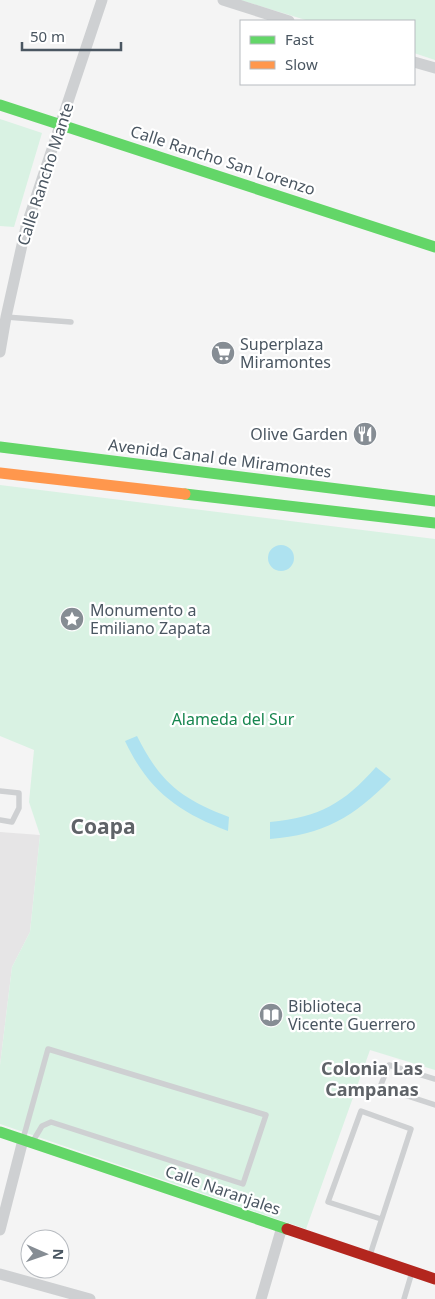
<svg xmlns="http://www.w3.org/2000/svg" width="435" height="1299" font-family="'Noto Sans',sans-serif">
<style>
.education{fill:#e6e5e6}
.green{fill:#d9f2e3}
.water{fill:#aee2f0}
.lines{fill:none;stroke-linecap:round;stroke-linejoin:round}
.lane{stroke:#ced0d2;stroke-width:5.5}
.street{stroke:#ced0d2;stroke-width:11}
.fast{stroke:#63d668;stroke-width:11}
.slow{stroke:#ff974d;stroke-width:11}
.jam{stroke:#b3261e;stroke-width:11}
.labels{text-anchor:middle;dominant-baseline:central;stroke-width:4.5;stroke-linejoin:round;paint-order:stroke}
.street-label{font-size:16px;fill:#4a5661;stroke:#fff}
.poi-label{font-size:16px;fill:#4a5661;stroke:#fff;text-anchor:start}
.park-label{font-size:16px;fill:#17864f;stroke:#fff}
.neighbourhood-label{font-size:18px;font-weight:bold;fill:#5f6368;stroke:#fff}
.district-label{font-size:21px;font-weight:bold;fill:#5f6368;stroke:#fff}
</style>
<rect width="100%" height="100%" fill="#f4f4f4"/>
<path class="education" d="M0 832 40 835 30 932 12 967 0 1065Z"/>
<path class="green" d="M240 0H435V60L414 53V21H309Z
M0 119 42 133 14 227 0 226Z
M0 485 435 539V1070L370 1050 306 1229 0 1124V1065L12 967 30 932 40 835 29 802 34 750 0 736Z"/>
<path class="water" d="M268 558a13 13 0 1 1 26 0a13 13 0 1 1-26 0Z
M137 736C160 782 181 799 229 817L228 831C178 812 148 790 125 741Z
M376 767 391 779C354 817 323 835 270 839V822C320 817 343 804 376 767Z"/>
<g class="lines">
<path class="lane" d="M6 317 71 322
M0 791 19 793V808L12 822 0 820
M435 1079 389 1065 380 1087 435 1105
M23 1139 48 1049 266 1115 243 1184 51 1122 42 1126 33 1141
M370 1255 411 1129 361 1111 328 1202 381 1219
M404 1299 412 1272"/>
<path class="street" d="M223 0 289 21
M414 62 435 68
M0 352 6 317 26 227 102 0
M0 1230 23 1140
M0 1274 90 1299
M261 1299 282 1227"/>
<path class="fast" d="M0 105 435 247
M0 447 435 501
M185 494 435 523
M0 1132 287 1229"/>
<path class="slow" d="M0 473 185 494"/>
<path class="jam" d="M287 1229 435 1279"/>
</g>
<defs>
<g id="supermarket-disc" transform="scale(1.25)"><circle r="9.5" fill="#868d94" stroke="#fff"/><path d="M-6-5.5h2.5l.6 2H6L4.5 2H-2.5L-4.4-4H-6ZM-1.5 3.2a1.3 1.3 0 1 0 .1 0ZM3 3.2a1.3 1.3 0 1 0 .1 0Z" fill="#fff"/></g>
<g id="restaurant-disc" transform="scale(1.25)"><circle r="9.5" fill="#868d94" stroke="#fff"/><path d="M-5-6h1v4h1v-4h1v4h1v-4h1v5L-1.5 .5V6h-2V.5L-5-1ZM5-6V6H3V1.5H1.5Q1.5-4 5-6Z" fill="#fff"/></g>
<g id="sight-disc" transform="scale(1.25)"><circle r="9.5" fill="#868d94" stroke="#fff"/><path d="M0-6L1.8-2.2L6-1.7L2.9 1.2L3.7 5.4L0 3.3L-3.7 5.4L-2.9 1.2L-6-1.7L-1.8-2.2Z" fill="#fff"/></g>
<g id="library-disc" transform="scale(1.25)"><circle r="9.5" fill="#868d94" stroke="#fff"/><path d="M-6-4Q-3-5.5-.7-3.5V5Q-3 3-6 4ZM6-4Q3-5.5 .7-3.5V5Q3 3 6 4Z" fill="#fff"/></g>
</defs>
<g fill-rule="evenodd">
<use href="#supermarket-disc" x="223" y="353"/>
<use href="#restaurant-disc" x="365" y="434"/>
<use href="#sight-disc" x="72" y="619"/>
<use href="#library-disc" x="271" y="1015"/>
</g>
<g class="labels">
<g class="street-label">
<text transform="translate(223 160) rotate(18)">Calle Rancho San Lorenzo</text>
<text transform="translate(45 174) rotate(-72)">Calle Rancho Mante</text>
<text transform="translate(220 458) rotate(7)">Avenida Canal de Miramontes</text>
<text transform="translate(223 1190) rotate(19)">Calle Naranjales</text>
</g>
<g class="poi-label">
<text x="240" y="344">Superplaza<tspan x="240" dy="18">Miramontes</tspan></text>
<text x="348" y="434" text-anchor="end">Olive Garden</text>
<text x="90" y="610">Monumento a<tspan x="90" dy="18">Emiliano Zapata</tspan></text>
<text x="288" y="1006">Biblioteca<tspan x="288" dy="18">Vicente Guerrero</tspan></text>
</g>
<g class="park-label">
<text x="233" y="719">Alameda del Sur</text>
</g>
<g class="neighbourhood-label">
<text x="372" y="1068">Colonia Las<tspan x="372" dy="21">Campanas</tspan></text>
</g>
<g class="district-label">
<text x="103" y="826">Coapa</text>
</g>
</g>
<rect x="240" y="20" width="175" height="65" fill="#ffffff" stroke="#b7bbc0"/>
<rect x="250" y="36" width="25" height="8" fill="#63d668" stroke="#b7bbc0"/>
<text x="285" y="45" font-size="15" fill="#4a5661">Fast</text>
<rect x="250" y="61" width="25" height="8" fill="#ff974d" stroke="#b7bbc0"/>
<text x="285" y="70" font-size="15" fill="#4a5661">Slow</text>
<g transform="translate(45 1254) rotate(92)"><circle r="24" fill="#ffffff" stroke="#b7bbc0"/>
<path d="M0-4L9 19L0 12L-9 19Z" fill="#868d94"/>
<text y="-8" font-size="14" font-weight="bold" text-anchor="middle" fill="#4a5661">N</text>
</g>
<path d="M22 42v8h99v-8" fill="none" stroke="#4a5661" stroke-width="2.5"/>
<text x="30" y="42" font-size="15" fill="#4a5661" stroke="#ffffff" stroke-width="4" paint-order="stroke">50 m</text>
</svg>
